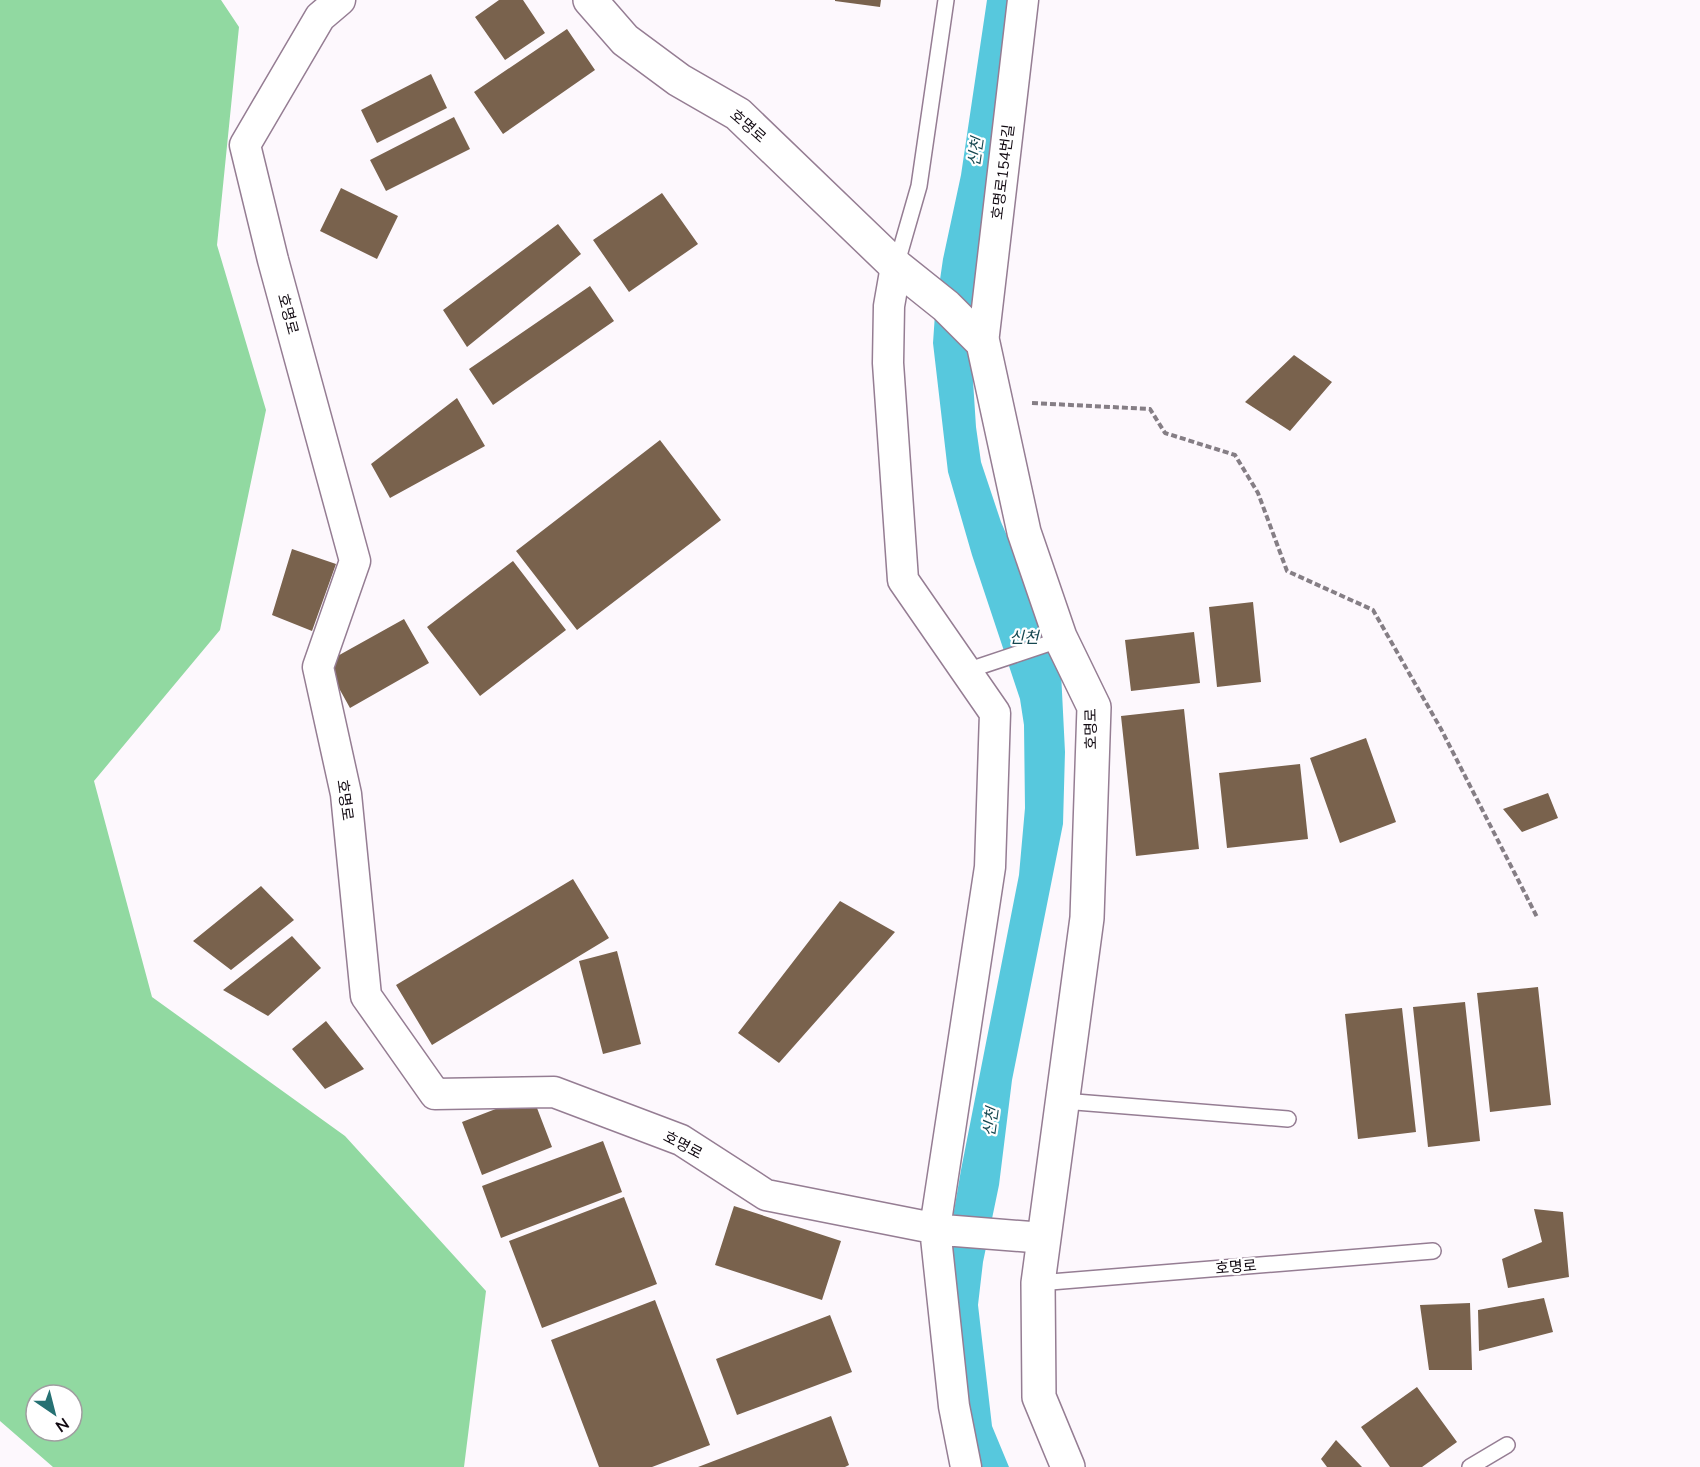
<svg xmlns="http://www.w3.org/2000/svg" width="1700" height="1467" font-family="'Nunito Sans','Noto Sans KR',sans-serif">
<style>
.forest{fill:#91d9a1;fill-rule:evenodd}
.water{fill:#57c8dd}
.building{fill:#79624d}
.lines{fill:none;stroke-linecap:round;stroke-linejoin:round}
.service-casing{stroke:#957d93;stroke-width:18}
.minor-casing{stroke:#957d93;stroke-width:33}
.tertiary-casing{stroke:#957d93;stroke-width:36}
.path{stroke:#857e85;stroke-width:4;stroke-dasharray:6 3;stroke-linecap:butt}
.service{stroke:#fff;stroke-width:15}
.minor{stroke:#fff;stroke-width:30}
.tertiary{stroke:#fff;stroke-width:33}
.labels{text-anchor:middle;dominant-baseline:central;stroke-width:4.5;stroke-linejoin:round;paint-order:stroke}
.street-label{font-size:15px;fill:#110911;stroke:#fff}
.water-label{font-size:16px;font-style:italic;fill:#154750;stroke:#fff}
</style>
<rect width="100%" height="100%" fill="#fdf8fd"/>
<path class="forest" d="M0 0H221L239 27 217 245 266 410 220 630 94 781 152 997 345 1136 486 1291 464 1467H53L0 1421ZM36 1395H72V1431H36Z"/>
<path class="water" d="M987 0H1015L972 365 976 427 981 462 1001 522 1043 619 1061 672 1065 752 1063 824 1012 1080 999 1185 983 1262 978 1305 992 1426 1009 1467H977L947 1252 961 1170 1019 875 1025 808 1024 725 1020 699 972 555 948 472 933 343 935 314 943 259 961 175Z"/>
<path class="building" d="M499 0H523L545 33 505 60 475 17Z
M835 0H881L880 7 835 1Z
M567 29 595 70 503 134 474 92Z
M431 74 447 108 377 143 361 110Z
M454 117 470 149 386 191 370 160Z
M341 188 398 216 377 259 320 231Z
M662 193 698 244 629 292 593 240Z
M558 224 581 254 467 347 443 310Z
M590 286 614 321 493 405 469 369Z
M1294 355 1332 382 1290 431 1245 402Z
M457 398 485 446 390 498 371 464Z
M660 440 721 520 577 630 516 551Z
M292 549 336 564 312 631 272 615Z
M513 561 566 630 480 696 427 627Z
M1253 602 1261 682 1217 687 1209 607Z
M404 619 429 663 350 708 325 663Z
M1194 632 1200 683 1131 691 1125 640Z
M1184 709 1199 849 1136 856 1121 716Z
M1366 738 1396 822 1340 843 1310 758Z
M1300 764 1308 839 1227 848 1219 773Z
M1548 793 1558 818 1522 832 1503 809Z
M573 879 609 938 432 1045 396 985Z
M261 886 294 920 231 970 193 941Z
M840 901 895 932 779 1063 738 1033Z
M292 936 321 968 268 1016 223 990Z
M617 951 641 1044 603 1054 579 961Z
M1538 987 1551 1105 1490 1112 1477 993Z
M1465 1002 1480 1141 1428 1147 1413 1007Z
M1402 1008 1416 1132 1358 1139 1345 1014Z
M326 1021 364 1069 325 1089 292 1049Z
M532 1095 552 1147 482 1175 462 1122Z
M603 1141 622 1192 501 1238 482 1186Z
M624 1197 657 1284 542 1328 509 1241Z
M734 1206 841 1241 822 1300 715 1265Z
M1534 1209 1563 1212 1569 1277 1508 1288 1502 1259 1542 1242Z
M1544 1298 1553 1332 1479 1351 1478 1310Z
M655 1300 710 1445 652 1467H599L551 1340Z
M1470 1303 1472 1370H1429L1420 1305Z
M830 1315 852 1372 737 1415 716 1359Z
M1417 1387 1457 1442 1422 1467H1390L1361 1427Z
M831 1416 849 1465 845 1467H698Z
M1336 1440 1362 1467H1327L1321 1459Z"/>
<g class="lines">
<g class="service-casing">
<path id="service" d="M896 266 919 186 946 0
M966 671 1056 641 1060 637
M1063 1101 1288 1119
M1038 1283 1433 1251
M1470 1467 1507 1445"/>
</g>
<g class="minor-casing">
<path id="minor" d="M340 0 320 17 245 145 273 260 355 561 318 667 346 794 366 996 435 1094 554 1092 681 1140 766 1195 943 1230 1044 1238
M896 266 889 306 888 363 903 580 995 713 990 867 935 1228 954 1406 966 1467
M983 343 1023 0"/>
</g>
<g class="tertiary-casing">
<path id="tertiary" d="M590 0 625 40 679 80 738 114 896 266 946 306 983 343 1024 532 1060 637 1094 707 1087 918 1038 1283 1039 1397 1068 1467"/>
</g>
<path class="path" d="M1032 403 1150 409 1165 433 1235 455 1258 493 1287 571 1373 610 1441 729 1537 917"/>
<use href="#service" class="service"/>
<use href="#minor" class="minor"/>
<use href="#tertiary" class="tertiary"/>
</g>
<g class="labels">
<g class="street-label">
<text transform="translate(748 126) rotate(41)">호명로</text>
<text transform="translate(1003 172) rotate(-83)">호명로154번길</text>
<text transform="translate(288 314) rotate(75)">호명로</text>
<text transform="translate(1091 729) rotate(-91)">호명로</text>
<text transform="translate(345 800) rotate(82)">호명로</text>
<text transform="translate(683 1145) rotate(28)">호명로</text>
<text transform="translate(1236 1267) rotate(-5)">호명로</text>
</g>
<g class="water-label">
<text transform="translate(976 152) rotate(-82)">신천</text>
<text x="1024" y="638">신천</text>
<text transform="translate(991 1122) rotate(-82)">신천</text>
</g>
</g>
<g transform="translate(54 1413) rotate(145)"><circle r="28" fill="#ffffff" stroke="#a09da0" stroke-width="1.5"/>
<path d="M0-4.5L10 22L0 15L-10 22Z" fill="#267173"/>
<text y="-9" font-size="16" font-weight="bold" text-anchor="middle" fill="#110911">N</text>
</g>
</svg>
